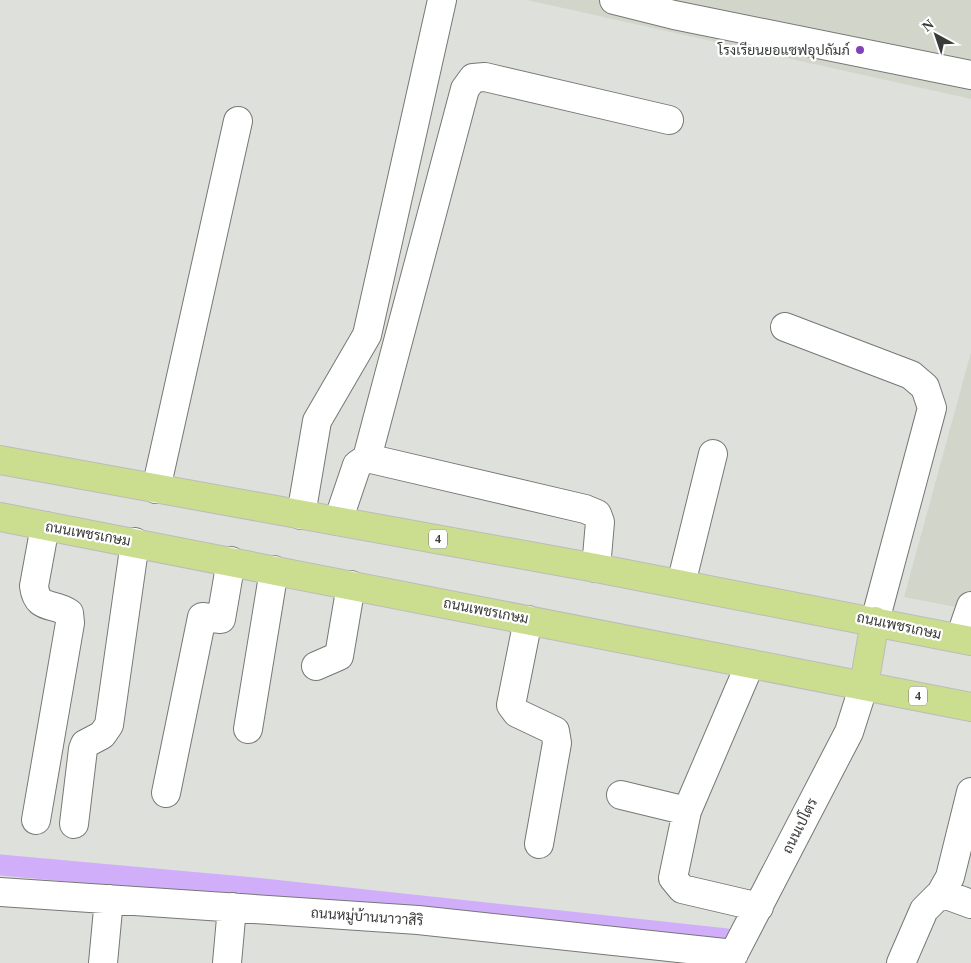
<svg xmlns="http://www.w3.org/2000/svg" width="971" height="963" font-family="'Times New Roman',Sarabun,serif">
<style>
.built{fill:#d2d6ca}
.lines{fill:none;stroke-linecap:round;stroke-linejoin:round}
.canal{stroke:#d1aefa;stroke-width:21}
.minor-casing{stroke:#767874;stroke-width:30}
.major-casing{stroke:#bcbcbb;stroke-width:30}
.minor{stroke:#fff;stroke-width:28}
.major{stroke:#cbdd8e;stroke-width:28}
.poi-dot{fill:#8042b7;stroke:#fff;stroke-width:2}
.labels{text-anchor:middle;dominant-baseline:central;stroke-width:4.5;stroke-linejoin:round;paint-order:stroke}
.shield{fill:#fff;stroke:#757574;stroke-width:1}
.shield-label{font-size:12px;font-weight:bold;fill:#3a3a38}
.poi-label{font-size:14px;fill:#3a3a38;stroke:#fff;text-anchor:end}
.street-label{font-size:14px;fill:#3a3a38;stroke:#fff}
</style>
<rect width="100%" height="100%" fill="#dee0db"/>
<path class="built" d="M527 0H971V99Z
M971 352V610L904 597Z"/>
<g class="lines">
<path class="canal" d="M0 865 254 888 727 939 724 963"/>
<g class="minor-casing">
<path id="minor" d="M614 0 674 15 971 75
M785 327 911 375 925 387 932 408 875 621
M367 458 465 89 473 78 485 77 669 120
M156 489 238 121
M301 515 317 421 367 335 442 0
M338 521 357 465 367 458 585 509 597 514 600 522 596 568
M681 584 713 454
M528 620 511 705 517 713 555 731 557 743 539 844
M960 638 971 606
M316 666 339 656 351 585
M248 729 274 570
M971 792 950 877 941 893 971 904
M166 793 202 617 221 619 231 561
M621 795 687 811 750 664
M687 811 673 878 682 889 759 907
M36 820 70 623 69 613C53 602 37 611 34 586L45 526
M74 824 83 749 85 744 102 735 109 725 135 542
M0 892 418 920 734 954
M103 963 109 899
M227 963 232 907
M729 963 849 732 864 685
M901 963 924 910 941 893"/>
</g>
<g class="major-casing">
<path id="major" d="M0 460 596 568 971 641
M0 517 971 707
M864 685 875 621"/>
</g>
<use href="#minor" class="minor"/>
<use href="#major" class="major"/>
</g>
<circle class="poi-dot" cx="860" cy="50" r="5"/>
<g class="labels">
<g class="shield">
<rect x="429" y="529.5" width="18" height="19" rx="4"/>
<rect x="909" y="686.5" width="18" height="19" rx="4"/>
</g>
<g class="shield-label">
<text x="438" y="539">4</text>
<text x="918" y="696">4</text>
</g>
<g class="poi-label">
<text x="850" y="50">โรงเรียนยอแซฟอุปถัมภ์</text>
</g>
<g class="street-label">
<text transform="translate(88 534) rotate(10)">ถนนเพชรเกษม</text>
<text transform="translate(486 611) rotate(11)">ถนนเพชรเกษม</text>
<text transform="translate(899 626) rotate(12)">ถนนเพชรเกษม</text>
<text transform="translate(800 826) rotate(-63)">ถนนเปโตร</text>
<text transform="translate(367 917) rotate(4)">ถนนหมู่บ้านนาวาสิริ</text>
</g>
</g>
<g transform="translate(936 35) rotate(320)" stroke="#ffffff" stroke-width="4" paint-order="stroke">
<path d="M0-4L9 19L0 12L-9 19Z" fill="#3a3a38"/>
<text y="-8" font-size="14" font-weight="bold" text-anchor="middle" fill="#3a3a38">N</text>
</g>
</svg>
